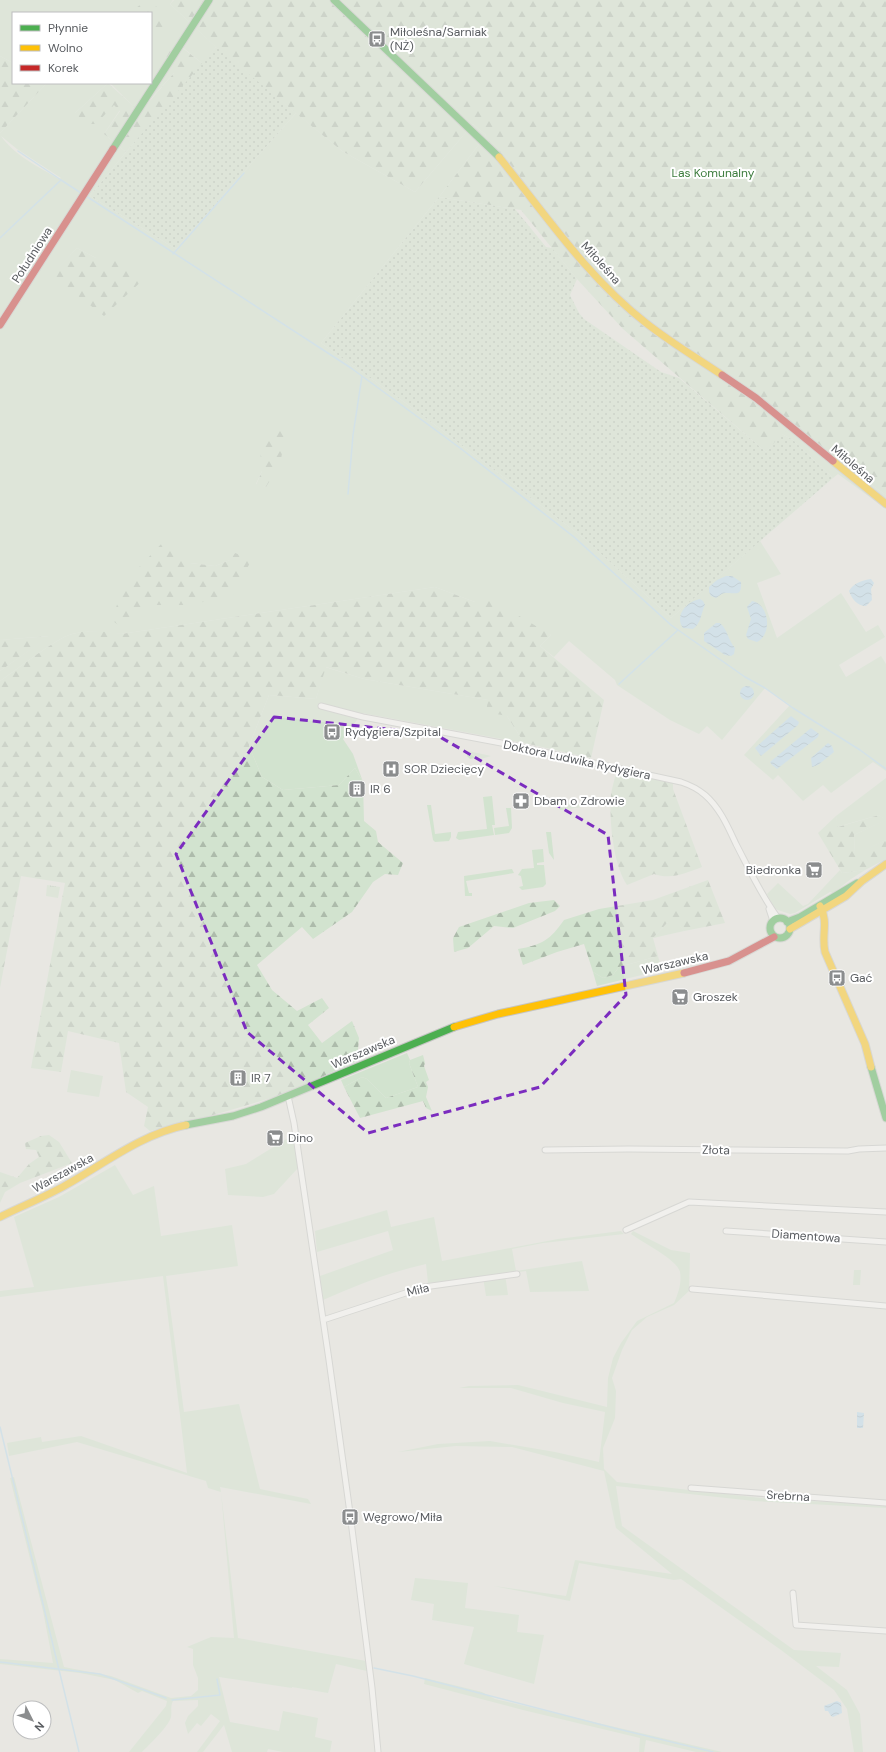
<svg xmlns="http://www.w3.org/2000/svg" width="886" height="1752" font-family="'DM Sans',sans-serif">
<style>
.grass{fill:#d2e3cf;fill-rule:evenodd}
.forest{fill:url(#forest-firs)}
.park{fill:url(#park-tufts)}
.garden{fill:url(#garden-dots)}
.water{fill:url(#water-waves)}
.lines{fill:none;stroke-linecap:round;stroke-linejoin:round}
.stream{stroke:#badaef;stroke-width:1.5}
.street-casing{stroke:#c4c4c3;stroke-width:7}
.fast-casing{stroke:#c5c5c4;stroke-width:9}
.slow-casing{stroke:#c5c5c4;stroke-width:9}
.jam-casing{stroke:#c5c5c4;stroke-width:9}
.street{stroke:#fcfbfb;stroke-width:5}
.fast{stroke:#4caf50;stroke-width:7}
.slow{stroke:#ffc107;stroke-width:7}
.jam{stroke:#c62828;stroke-width:7}
.marked{fill:none;stroke:#7b2cbf;stroke-width:3;stroke-dasharray:8 5;stroke-linejoin:round}
.labels{text-anchor:middle;dominant-baseline:central;stroke-width:4;stroke-linejoin:round;paint-order:stroke}
.poi-label{font-size:12px;fill:#595c60;stroke:#fff;text-anchor:start}
.park-label{font-size:12px;fill:#3c7c3d;stroke:#fff}
.street-label{font-size:12px;fill:#595c60;stroke:#fff}
</style>
<defs>
<pattern id="forest-firs" width="22" height="20" patternUnits="userSpaceOnUse"><rect width="22" height="20" fill="#d2e3cf"/><path d="M5 1l3.5 6h-7zM16 11l3.5 6h-7z" fill="#adbbab"/></pattern>
<pattern id="park-tufts" width="24" height="20" patternUnits="userSpaceOnUse"><rect width="24" height="20" fill="#d2e3cf"/><path d="M3 7l-1-3M5 7V3M7 7l1-3M15 17l-1-3M17 17v-4M19 17l1-3" fill="none" stroke="#adbbab"/></pattern>
<pattern id="garden-dots" width="8" height="8" patternUnits="userSpaceOnUse"><rect width="8" height="8" fill="#d2e3cf"/><path d="M2 2h.1M6 6h.1" fill="none" stroke="#adbbab" stroke-width="1.8" stroke-linecap="round"/></pattern>
<pattern id="water-waves" width="16" height="10" patternUnits="userSpaceOnUse"><rect width="16" height="10" fill="#badaef"/><path d="M0 5q4-4 8 0t8 0" fill="none" stroke="#9ab4c5"/></pattern>
</defs>
<rect width="100%" height="100%" fill="#e8e7e2"/>
<path class="grass" d="M0 0H173L170 4 216 47 203 64 176 42 174 73 139 112 110 83H151V13H13V63L0 56Z
M47 83H108L75 113 114 104 120 110 104 134 126 152 90 196 176 249 296 113 342 151 415 192 473 124 486 135 439 197 321 343 414 409 585 539 671 618 760 541 781 574 757 583 777 638 841 593 866 632 878 625 885 637 839 665 846 677 881 656 886 664V771L873 762 831 793 823 785 803 801 778 775 773 780 744 755 790 705 765 688 722 740 707 726 699 734 670 720 617 685 615 680 569 641 554 657 540 646 551 635 477 602H475L435 587 121 634C107 632 86 630 72 634 54 639 17 670 0 681V671L49 636 0 640V133ZM1 136 17 149 61 178 59 179C39 167 15 156 1 136ZM77 248 96 258 52 275ZM262 471 271 478 266 487 256 484ZM230 560 190 605H156L190 563 215 566Z
M793 423 849 469 886 495V509L838 474 833 478 793 440 782 434Z
M325 667 364 679 488 700 507 716 524 743 362 713 343 739 353 754 363 782 355 768 339 785 283 790 262 777 249 746 269 695 316 699Z
M468 751 491 756 481 759 480 757 470 759 467 756Z
M886 778V840L855 855 854 835 885 820 879 815 837 827 836 816Z
M492 796 495 825H492L494 835 459 840 456 838 458 832 487 829 483 797Z
M558 803 597 805 560 810Z
M427 805H431L435 834 451 832V837L449 841 435 842 433 840Z
M506 808H511L512 828 509 833 495 835 494 828 509 826Z
M546 832H551L554 860 549 853Z
M543 849 544 862 537 863V865H544L546 884 543 887 522 890 519 887 523 886 521 876 518 875 522 869 534 868 532 850Z
M512 869 514 873 466 881 469 893H472V896H465L464 876Z
M840 870 842 873 865 870 851 879 833 893 830 892 795 913 790 914 775 909 767 894 778 883 803 906 808 904Z
M677 921 684 931 653 938 668 922Z
M658 956 662 970 597 986 593 972 603 978 613 975 619 967Z
M407 1053 410 1060 409 1063 418 1087 386 1098 367 1079 362 1077 344 1087 341 1080Z
M71 1070 103 1076 99 1097 67 1092Z
M293 1135 298 1168 274 1194 263 1197 228 1195 225 1169 246 1164Z
M115 1165 133 1195 154 1186 161 1236 232 1225 238 1266 166 1276 184 1412 239 1404 260 1489 308 1499 311 1504 220 1487 221 1492 238 1638 366 1661 367 1671 336 1664 328 1693 292 1687V1688L219 1677 230 1722 279 1731 283 1711 318 1718 315 1737 332 1741 330 1752H283L268 1749 267 1752H232L224 1725 203 1752H197L220 1721 211 1714 201 1726 197 1723 188 1734 185 1723 188 1716 198 1706V1700L173 1701C170 1707 172 1710 171 1717 169 1726 149 1745 142 1752H129L166 1706 167 1701 142 1691 138 1693 115 1680 80 1673 0 1664V1659L53 1663 43 1611 10 1478 14 1477 64 1667 111 1676 171 1698 191 1696 198 1690V1678L193 1665V1649L187 1647 211 1637 234 1638 221 1492 208 1488 206 1481 77 1442 9 1456 7 1443 41 1437 42 1442 81 1436 187 1473 163 1276 0 1297V1291L34 1287 14 1217 59 1197Z
M387 1210 391 1227 434 1217 442 1261 558 1239 621 1231 624 1234 543 1243 512 1249 516 1271 582 1261 589 1291 530 1292 526 1271 505 1274 508 1295 486 1296 483 1277 428 1283 426 1264C390 1272 357 1285 323 1300L320 1276 393 1250 388 1231 317 1252 315 1231Z
M633 1231 671 1250 690 1253 689 1291 674 1305 647 1317 632 1330 622 1350 612 1378 616 1391 615 1418 603 1448 604 1469 617 1482 771 1499 886 1505V1508L754 1501 616 1486 622 1526 794 1650 841 1653 839 1667 816 1666 847 1690 860 1714 863 1752H854L847 1709 834 1690 781 1650 681 1579 674 1580 579 1563 570 1601 494 1586 566 1596 575 1560 672 1574 616 1528 604 1471 512 1447 456 1446 398 1452 438 1444 490 1441 555 1452 599 1462 605 1412 563 1403 511 1388H459L469 1386 518 1385 607 1407 608 1378 613 1358 621 1343 637 1321 674 1303C678 1294 682 1283 680 1272 678 1260 642 1242 631 1234Z
M854 1270H861L860 1285H853Z
M415 1578 468 1583 465 1608 519 1615 517 1632 544 1635 534 1684 464 1664 474 1627 432 1620 434 1604 411 1600Z
M425 1678 482 1692 495 1699 722 1752H696L646 1740 644 1752H639L640 1738 523 1710 424 1684Z"/>
<path class="forest" d="M147 0H150L175 26 157 42 151 34V13H136L133 10Z
M174 0H886V495L849 469 793 423 766 452 623 329 577 279 521 210 439 197 486 135 473 124 415 192 342 151 221 52 170 4Z
M175 42 203 64 126 152 104 134 120 111 114 105 96 124H86L75 113 108 83 140 112 174 73 164 55Z
M0 56 13 63V83H47L0 133Z
M77 248 96 258 122 262 145 278 104 316 51 275Z
M277 428 286 433 280 464 266 487 256 485 262 471 260 448Z
M165 540 190 563 215 566 230 560 235 553 252 559 233 595 190 605H156L118 625 112 620 124 583Z
M435 587 475 602 486 596 551 635 540 646 604 700 591 758 524 743 507 716 486 712 488 700 364 679 326 667 316 699 269 695 249 746 262 777 283 790 339 785 355 768 363 782 364 821 376 831 378 842 403 863 398 875 385 874 373 882 352 912 313 939 302 927 257 965 272 990 297 1011 322 998 329 1008 308 1025 322 1043 352 1021 359 1038 357 1061 281 1095 217 1114 150 1131 144 1126 148 1107 126 1092 119 1043 68 1031 61 1072 31 1068 65 883 21 876 0 988V681C17 670 54 639 72 634 87 630 106 631 121 634Z
M50 636 0 671V640Z
M617 770 673 783V789L702 867C686 873 671 880 654 874L627 885C613 864 609 820 611 795 612 787 615 778 617 770Z
M879 815 886 820 854 835 855 854 886 840V859L865 870 842 873 818 833 836 816 838 827Z
M708 880 725 923 684 931 677 922H668L653 938 658 956 619 967 613 975 603 978 593 972 584 944 557 952 523 965 518 949C542 945 550 940 564 920L599 909 653 900Z
M554 900 560 906 555 911 513 928 494 926 468 948 454 952 453 938 459 927 529 903Z
M423 1055 425 1063 424 1066 429 1080 426 1082 428 1087 426 1097 432 1111 426 1108 423 1101 360 1118 344 1087 362 1077 367 1079 386 1098 418 1087 409 1063 410 1060Z
M49 1135 59 1142 72 1163 20 1183 5 1192 0 1203V1172L17 1178 29 1164 39 1157 36 1150 26 1149 25 1143 41 1136Z"/>
<path class="park" d="M47 885 60 887 58 898 46 896Z"/>
<path class="garden" d="M216 47 296 113 176 249 90 196 126 152Z
M439 197 515 209 546 247 552 248 577 279 570 295 579 313 584 319 661 372 679 378 766 452 782 434 793 440 833 478 671 618 585 539 414 409 321 343Z"/>
<path class="water" d="M726 576H732L741 582C742 598 735 592 725 593 722 593 719 596 716 598L711 596 709 592V587L717 580Z
M871 579 874 583 871 589 872 600 866 606C857 606 852 599 849 591 853 583 863 580 871 579Z
M700 599 703 601 705 605C701 613 701 624 693 629L683 628C674 616 687 601 700 599Z
M752 601C769 604 773 634 757 642L748 639 746 635 751 619 747 607Z
M716 623H720C728 630 728 640 735 648L734 654 731 656 725 655 704 641V633Z
M740 693a7 7 0 1 1 14 0a7 7 0 1 1-14 0Z
M791 716 799 722 798 725 761 756 755 748Z
M811 728 819 734 818 737 777 769 772 765 770 762Z
M828 743 832 746 834 752 818 765 812 767 811 758Z
M857 1412 864 1413 863 1428H857Z
M837 1701 841 1703 842 1713 833 1717 831 1716 828 1711H825L824 1706Z"/>
<g class="lines">
<path class="stream" d="M18 151 61 180
M86 196 351 368 460 448 574 537 671 625 745 677 765 688 793 708 860 750 886 769
M0 238 61 180 81 193
M173 254 244 173
M348 494 353 435 362 376
M619 684 678 630
M0 1427 79 1752
M0 1662 100 1674 166 1698
M374 1668 413 1676 614 1728 713 1752
M172 1700 220 1695 217 1679"/>
<g class="street-casing">
<path id="street" d="M321 706 363 717 512 745 681 782C690 785 698 789 705 795 720 808 728 827 736 844 749 869 761 895 778 918
M769 909 773 921
M288 1096 294 1123 329 1360 350 1513 372 1688 378 1752
M545 1150 629 1149 848 1151 859 1149 886 1148
M626 1230 689 1202 886 1212
M726 1231 886 1242
M692 1289 886 1306
M323 1320 424 1287 517 1274
M691 1488 886 1503
M793 1593 796 1625 886 1631"/>
</g>
<g class="fast-casing">
<path id="fast" d="M334 0 499 157
M113 149 209 0
M770 928a10 10 0 1 1 20 0a10 10 0 1 1-20 0Z
M787 922 800 917 857 883
M871 1067 886 1118
M186 1125 233 1116 261 1107 454 1027"/>
</g>
<g class="slow-casing">
<path id="slow" d="M499 157C545 214 588 278 646 323 670 342 697 358 722 375
M833 461 886 504
M820 906C829 923 821 934 825 952L865 1044 871 1067
M790 929 846 896 862 881 886 864
M454 1027 498 1014 684 973
M0 1217C22 1206 45 1197 66 1185 105 1163 142 1134 186 1125"/>
</g>
<g class="jam-casing">
<path id="jam" d="M0 325 113 149
M722 375 756 398 833 461
M684 973 729 961 774 937"/>
</g>
<use href="#street" class="street"/>
<use href="#fast" class="fast"/>
<use href="#slow" class="slow"/>
<use href="#jam" class="jam"/>
</g>
<path d="M0 0H886V1752H0ZM274 717 435 734 608 835 626 995 540 1087 368 1133 247 1032 176 854Z" fill="#e8e7e2" fill-opacity=".55" fill-rule="evenodd"/>
<path class="marked" d="M274 717 435 734 608 835 626 995 540 1087 368 1133 247 1032 176 854Z"/>
<defs>
<g id="bus-square" transform="scale(0.9)"><rect x="-9" y="-9" width="18" height="18" rx="4" fill="#8b8d8e" stroke="#fff"/><path d="M-5-6H5V4H4V6H2V4H-2V6H-4V4H-5ZM-3.5-4V0h7V-4ZM-3.5 1.2v1.5H-2V1.2ZM2 1.2v1.5H3.5V1.2Z" fill="#fff"/></g>
<g id="hospital-square" transform="scale(0.9)"><rect x="-9" y="-9" width="18" height="18" rx="4" fill="#8b8d8e" stroke="#fff"/><path d="M-5-5h3v3.5h4V-5h3V5h-3V1.5h-4V5h-3Z" fill="#fff"/></g>
<g id="building-square" transform="scale(0.9)"><rect x="-9" y="-9" width="18" height="18" rx="4" fill="#8b8d8e" stroke="#fff"/><path d="M-4-6H4V6H1V3H-1V6H-4ZM-2.5-4.3h1.7v1.8h-1.7ZM.8-4.3h1.7v1.8H.8ZM-2.5-1h1.7V.8h-1.7ZM.8-1h1.7V.8H.8Z" fill="#fff"/></g>
<g id="pharmacy-square" transform="scale(0.9)"><rect x="-9" y="-9" width="18" height="18" rx="4" fill="#8b8d8e" stroke="#fff"/><path d="M-2-6h4v4h4v4h-4v4h-4v-4h-4v-4h4Z" fill="#fff"/></g>
<g id="supermarket-square" transform="scale(0.9)"><rect x="-9" y="-9" width="18" height="18" rx="4" fill="#8b8d8e" stroke="#fff"/><path d="M-6-5.5h2.5l.6 2H6L4.5 2H-2.5L-4.4-4H-6ZM-1.5 3.2a1.3 1.3 0 1 0 .1 0ZM3 3.2a1.3 1.3 0 1 0 .1 0Z" fill="#fff"/></g>
</defs>
<g fill-rule="evenodd">
<use href="#bus-square" x="377" y="39"/>
<use href="#bus-square" x="332" y="732"/>
<use href="#hospital-square" x="391" y="769"/>
<use href="#building-square" x="357" y="789"/>
<use href="#pharmacy-square" x="521" y="801"/>
<use href="#supermarket-square" x="814" y="870"/>
<use href="#bus-square" x="837" y="978"/>
<use href="#supermarket-square" x="680" y="997"/>
<use href="#building-square" x="238" y="1078"/>
<use href="#supermarket-square" x="275" y="1138"/>
<use href="#bus-square" x="350" y="1517"/>
</g>
<g class="labels">
<g class="poi-label">
<text x="390" y="32">Miłoleśna/Sarniak<tspan x="390" dy="14">(NŻ)</tspan></text>
<text x="345" y="732">Rydygiera/Szpital</text>
<text x="404" y="769">SOR Dziecięcy</text>
<text x="370" y="789">IR 6</text>
<text x="534" y="801">Dbam o Zdrowie</text>
<text x="801" y="870" text-anchor="end">Biedronka</text>
<text x="850" y="978">Gać</text>
<text x="693" y="997">Groszek</text>
<text x="251" y="1078">IR 7</text>
<text x="288" y="1138">Dino</text>
<text x="363" y="1517">Węgrowo/Miła</text>
</g>
<g class="park-label">
<text x="713" y="173">Las Komunalny</text>
</g>
<g class="street-label">
<text transform="translate(32 255) rotate(-57)">Południowa</text>
<text transform="translate(601 263) rotate(48)">Miłoleśna</text>
<text transform="translate(853 464) rotate(40)">Miłoleśna</text>
<text transform="translate(577 760) rotate(12)">Doktora Ludwika Rydygiera</text>
<text transform="translate(675 963) rotate(-13)">Warszawska</text>
<text transform="translate(363 1052) rotate(-23)">Warszawska</text>
<text transform="translate(716 1150) rotate(1)">Złota</text>
<text transform="translate(63 1173) rotate(-29)">Warszawska</text>
<text transform="translate(806 1236) rotate(4)">Diamentowa</text>
<text transform="translate(418 1290) rotate(-14)">Miła</text>
<text transform="translate(788 1496) rotate(3)">Srebrna</text>
</g>
</g>
<rect x="12" y="12" width="140" height="72" fill="#ffffff" stroke="#bdbebf"/>
<rect x="20" y="25" width="20" height="6" fill="#4caf50" stroke="#bdbebf"/>
<text x="48" y="32" font-size="12" fill="#595c60">Płynnie</text>
<rect x="20" y="45" width="20" height="6" fill="#ffc107" stroke="#bdbebf"/>
<text x="48" y="52" font-size="12" fill="#595c60">Wolno</text>
<rect x="20" y="65" width="20" height="6" fill="#c62828" stroke="#bdbebf"/>
<text x="48" y="72" font-size="12" fill="#595c60">Korek</text>
<g transform="translate(32 1720) rotate(132)"><circle r="19" fill="#ffffff" stroke="#bdbebf"/>
<path d="M0-3L7 15L0 10L-7 15Z" fill="#8b8d8e"/>
<text y="-6" font-size="11" font-weight="bold" text-anchor="middle" fill="#595c60">N</text>
</g>
</svg>
